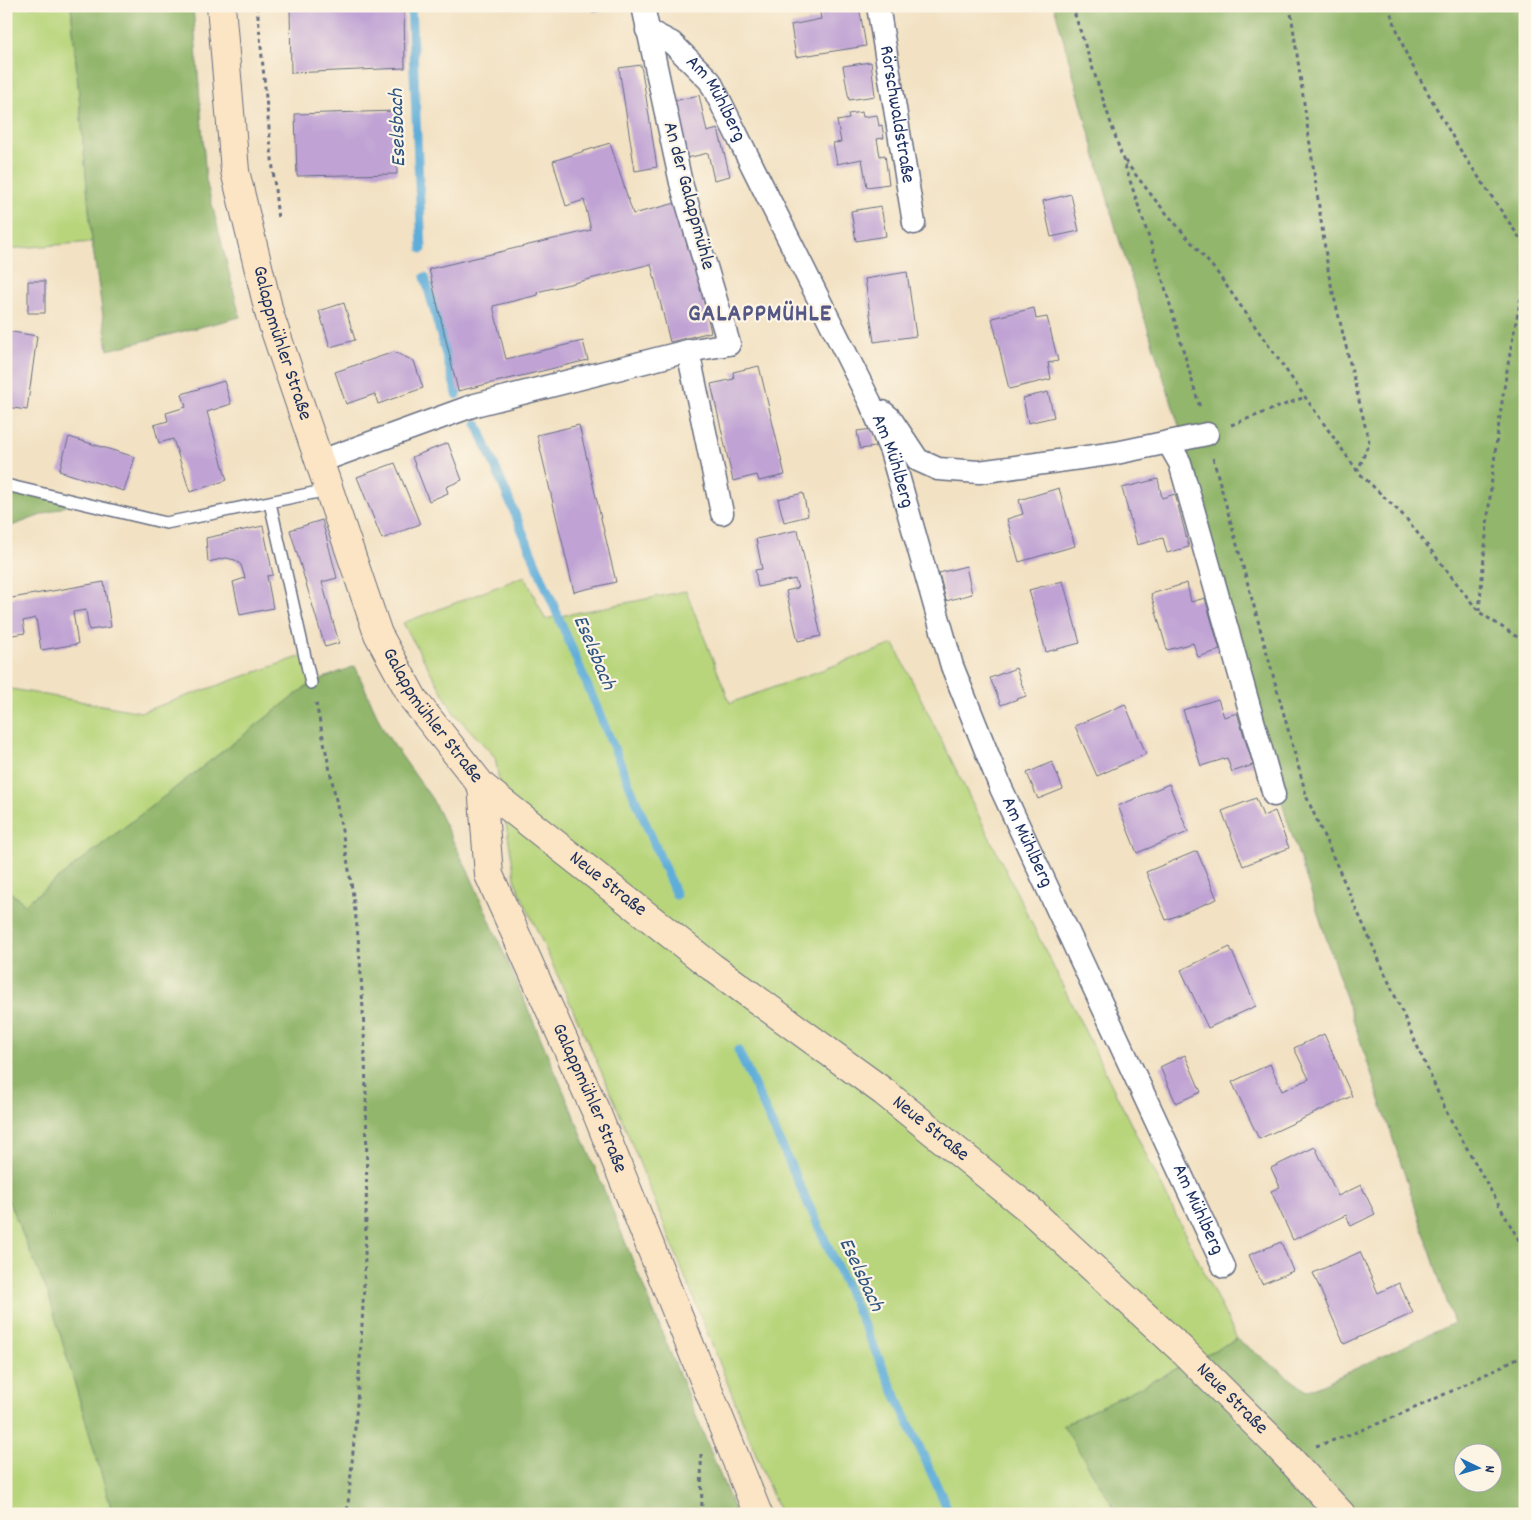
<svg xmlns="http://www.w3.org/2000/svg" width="1531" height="1520" font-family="Dekko,sans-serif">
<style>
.green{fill:#b8d57c;stroke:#6a826d}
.forest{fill:#92b66c;stroke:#567265;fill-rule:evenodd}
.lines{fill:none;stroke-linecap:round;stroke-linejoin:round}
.stream{stroke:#5fadd9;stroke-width:9}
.building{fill:#c0a3d4}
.lane-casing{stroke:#666d81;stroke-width:14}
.street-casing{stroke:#666d81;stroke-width:25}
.secondary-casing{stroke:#666d81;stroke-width:30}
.path{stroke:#666d81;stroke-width:3;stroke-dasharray:4 4;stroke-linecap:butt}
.lane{stroke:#fff;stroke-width:11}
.street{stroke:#fff;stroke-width:22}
.secondary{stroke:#fce5c4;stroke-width:28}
.labels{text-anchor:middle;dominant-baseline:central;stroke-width:4.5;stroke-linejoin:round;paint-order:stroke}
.street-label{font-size:20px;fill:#1b2f5e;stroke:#fcf5e5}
.water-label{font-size:21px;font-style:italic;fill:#2f5583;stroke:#fcf5e5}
.district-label{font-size:25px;font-weight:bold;letter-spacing:1px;fill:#555887;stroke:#fcf5e5}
</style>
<rect width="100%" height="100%" fill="#fcf5e5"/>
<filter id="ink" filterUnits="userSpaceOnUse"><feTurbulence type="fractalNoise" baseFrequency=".02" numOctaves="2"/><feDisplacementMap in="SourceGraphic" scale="10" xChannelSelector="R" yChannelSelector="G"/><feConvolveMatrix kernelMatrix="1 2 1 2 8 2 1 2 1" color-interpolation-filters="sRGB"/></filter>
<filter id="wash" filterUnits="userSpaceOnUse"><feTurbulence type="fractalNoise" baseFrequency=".0096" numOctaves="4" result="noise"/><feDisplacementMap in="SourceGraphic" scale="20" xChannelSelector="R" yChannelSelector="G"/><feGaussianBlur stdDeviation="1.12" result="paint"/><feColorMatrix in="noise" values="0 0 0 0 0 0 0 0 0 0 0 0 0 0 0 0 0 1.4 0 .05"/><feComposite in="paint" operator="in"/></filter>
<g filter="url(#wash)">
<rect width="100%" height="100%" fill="#f2e1c2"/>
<path class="green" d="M6 6H71L92 242 6 249Z
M525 576 545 619 686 591 730 703 894 644 1237 1339 1064 1425 1118 1514H780L615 1102 516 884 495 757 454 713 403 623Z
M305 655 311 683 25 904 6 889V688L141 712Z
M6 1195 49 1296 113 1514H6Z"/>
<path class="forest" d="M71 6H193L206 180 240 317 108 350 92 242Z
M1054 6H1525V1514H1118L1063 1425 1237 1339 1307 1391 1454 1323 1287 820 1180 429 1118 236ZM1464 1452H1494V1482H1464Z
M6 485 77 502 6 528Z
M355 666 384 731 432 799 470 875 567 1099 736 1514H113L49 1296 6 1195V889L25 904 311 683Z"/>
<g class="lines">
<path class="stream" d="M411 6 422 249
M425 277 457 395
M477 424 676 895
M738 1050 950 1514"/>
</g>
<g id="blocks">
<path class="building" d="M290 6H404L405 68 291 73Z
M592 6H617V7L593 12Z
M819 6H859L866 46 796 57 791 25 821 19Z
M871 62 875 96 849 100 843 66Z
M641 65 657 167 635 171 619 68Z
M699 95 707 132 718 129 730 176 714 180 708 153 687 158 674 101Z
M396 111 397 174 297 176 295 114Z
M862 112 863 117 877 115 879 126 882 125 884 138 877 139 880 156 885 155 889 184 867 187 862 159 837 164 833 143 841 142 837 121 849 119 848 114Z
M610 143 633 214 680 202 711 332 670 342 651 264 537 292 538 295 493 306 506 359 583 341 588 360 458 391 429 269 591 230 584 200 566 206 553 161Z
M1071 194 1079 231 1051 237 1043 201Z
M881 206 886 236 856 241 851 211Z
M907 272 916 336 874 342 865 279Z
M28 281H45V313H28Z
M344 303 355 340 330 347 319 311Z
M1034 308 1036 319 1047 317 1058 361 1048 363 1051 379 1009 389 992 318Z
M6 331 37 336 27 410 6 407Z
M394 352 414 361 423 388 378 404 375 394 346 404 335 372Z
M759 366 785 475 759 481 757 475 733 481 711 384 734 379 733 372Z
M224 381 231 404 207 412 227 480 190 492 173 439 159 443 154 425 168 421 166 413 186 407 182 394Z
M1048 392 1054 417 1028 423 1023 398Z
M579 425 616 582 574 592 537 435Z
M873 429 875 447 860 449 857 431Z
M69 437 135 457 124 491 59 471Z
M448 443 462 480 446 487 448 493 429 501 412 457Z
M395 463 420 524 382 539 357 477Z
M1158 479 1162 498 1175 494 1189 547 1167 553 1163 538 1137 545 1122 488Z
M1059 488 1075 546 1019 562 1007 519 1023 514 1019 500Z
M803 493 808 516 784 522 778 499Z
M322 520 337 578 322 582 339 643 325 647 290 530Z
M263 526 273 575 267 576 273 608 240 615 233 582 245 578 241 565 235 560 226 558 208 562 206 538Z
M798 530 821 636 798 641 786 591 798 588 795 579 758 587 755 570 762 569 756 539Z
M966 566 972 594 946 601 939 573Z
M1063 581 1080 643 1046 652 1029 590Z
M104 582 111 627 89 630 86 610 73 612 78 644 41 650 36 618 23 621 25 633 6 636V599Z
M1187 583 1191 602 1205 598 1220 650 1198 657 1193 643 1167 650 1151 594Z
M1016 668 1026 696 1001 705 990 678Z
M1218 699 1224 717 1237 713 1253 765 1232 772 1227 758 1201 766 1183 710Z
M1125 704 1146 754 1097 776 1075 726Z
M1052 762 1063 789 1038 799 1027 773Z
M1169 784 1188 832 1137 853 1118 806Z
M1256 798 1263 816 1275 811 1289 848 1243 866 1222 811Z
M1197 851 1217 899 1166 920 1146 872Z
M1230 947 1256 1006 1208 1028 1181 970Z
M1324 1034 1352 1096 1259 1139 1232 1082 1270 1064 1282 1091 1309 1079 1294 1048Z
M1185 1055 1201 1092 1176 1103 1160 1067Z
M1315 1147 1338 1196 1361 1185 1375 1214 1351 1226 1346 1215 1293 1240 1271 1191 1280 1187 1271 1168Z
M1281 1242 1293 1271 1262 1284 1249 1255Z
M1360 1252 1378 1293 1399 1283 1413 1313 1344 1344 1313 1273Z"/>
</g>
</g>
<g filter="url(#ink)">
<use href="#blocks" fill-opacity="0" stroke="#666d81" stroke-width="1"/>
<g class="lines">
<g class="lane-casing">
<path id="lane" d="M6 485 166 523 328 490
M270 503 311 683"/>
</g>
<g class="street-casing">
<g id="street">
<path id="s1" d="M878 6 914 223"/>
<path id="s2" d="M647 30 672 43 710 81 870 402 891 451 952 666 1001 788 1224 1267"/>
<path d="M688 351 722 513"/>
<path d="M883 412 890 418 918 460 938 469 979 472 1116 453 1207 434"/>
<path d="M1168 442 1180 463 1274 795"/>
<path d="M318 462 475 405 688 351 729 344 681 183 643 6"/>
</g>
</g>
<g class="secondary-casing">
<g id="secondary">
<path id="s3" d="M221 6 235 171 270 316 378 634 414 700 482 786 712 967 884 1092 1029 1209 1182 1350 1274 1442 1341 1514"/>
<path id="s4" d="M482 786 489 875 597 1114 758 1514"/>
</g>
</g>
<path class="path" d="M257 6 278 220
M1072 6 1162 277 1200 408
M1290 6 1329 276 1369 442 1358 471
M1388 6 1407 56 1459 148 1525 246
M1125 161 1156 201 1216 271 1358 472 1405 517 1479 612 1525 642
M1231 425 1305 397
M1213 458 1307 798 1447 1113 1525 1251
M1479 611C1489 501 1499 390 1525 281
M316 703C333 788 354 874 360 961 373 1145 366 1331 347 1514
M1525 1344V1361
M1316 1446C1388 1423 1456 1390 1523 1355
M701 1454 702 1514"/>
<use href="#lane" class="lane"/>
<use href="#street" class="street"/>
<use href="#secondary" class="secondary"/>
</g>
</g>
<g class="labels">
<g class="street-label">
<text stroke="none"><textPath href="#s2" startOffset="100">Am Mühlberg</textPath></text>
<text stroke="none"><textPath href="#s1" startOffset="110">Rörschwaldstraße</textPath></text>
<text transform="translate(688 196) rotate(75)">An der Galappmühle</text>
<text stroke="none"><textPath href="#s3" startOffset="344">Galappmühler Straße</textPath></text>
<text stroke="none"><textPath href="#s2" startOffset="504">Am Mühlberg</textPath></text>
<text stroke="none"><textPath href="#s3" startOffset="749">Galappmühler Straße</textPath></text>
<text stroke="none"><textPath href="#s2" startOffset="909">Am Mühlberg</textPath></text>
<text stroke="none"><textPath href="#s3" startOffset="995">Neue Straße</textPath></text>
<text stroke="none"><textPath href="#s4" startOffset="334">Galappmühler Straße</textPath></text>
<text stroke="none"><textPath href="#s3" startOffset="1400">Neue Straße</textPath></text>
<text stroke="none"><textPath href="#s2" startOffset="1314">Am Mühlberg</textPath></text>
<text stroke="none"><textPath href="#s3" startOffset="1805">Neue Straße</textPath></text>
</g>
<g class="water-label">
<text transform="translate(399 128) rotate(-92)">Eselsbach</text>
<text transform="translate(593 653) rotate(67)">Eselsbach</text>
<text transform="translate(860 1275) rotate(65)">Eselsbach</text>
</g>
<g class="district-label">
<text x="760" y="315">GALAPPMÜHLE</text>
</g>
</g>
<rect width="1531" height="1520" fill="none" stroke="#fcf5e5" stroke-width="25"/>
<g transform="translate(1478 1468) rotate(95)"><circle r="24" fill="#fcf5e5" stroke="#a2a6af"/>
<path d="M0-4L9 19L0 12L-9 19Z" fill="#1f6fb2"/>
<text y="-8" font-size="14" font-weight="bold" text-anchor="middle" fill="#1b2f5e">N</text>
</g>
</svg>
